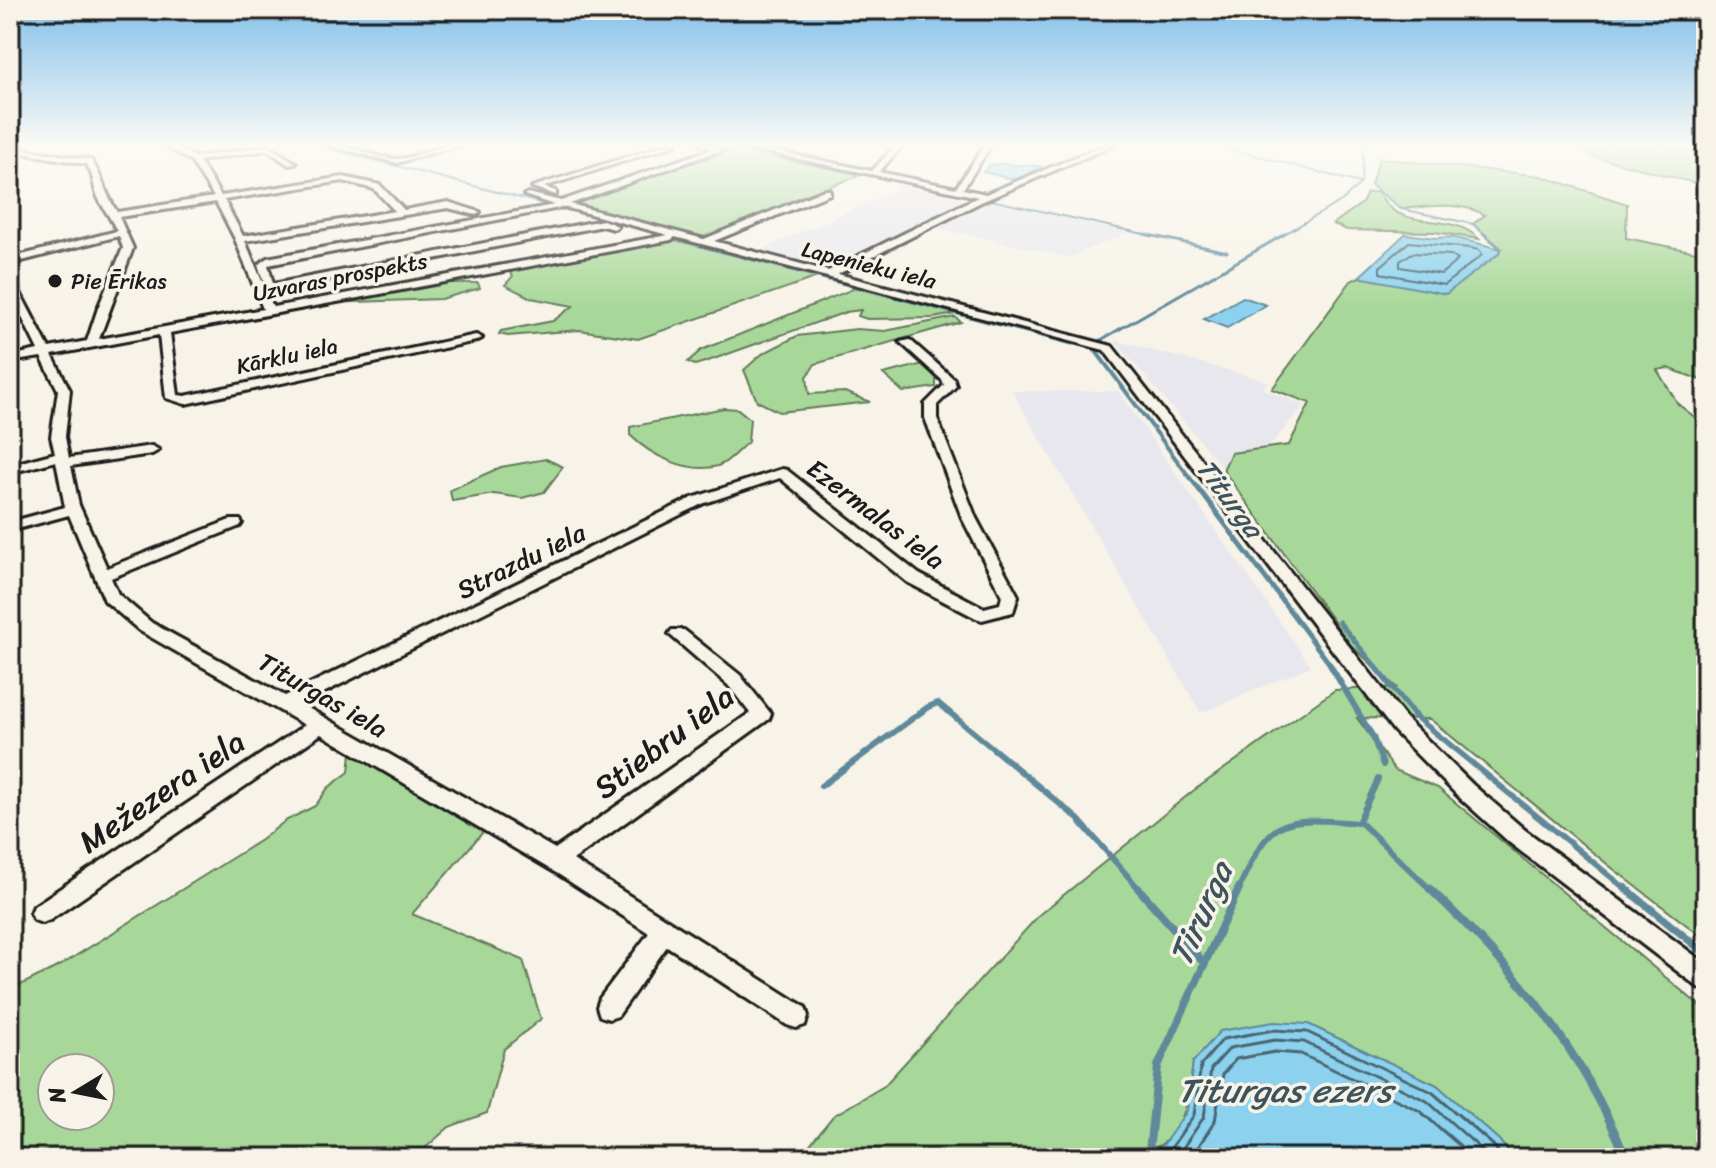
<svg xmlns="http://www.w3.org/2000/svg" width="1716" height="1168" font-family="Sriracha,sans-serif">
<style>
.built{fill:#e8e7ee}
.green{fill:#a8d899;stroke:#627a5a;stroke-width:2;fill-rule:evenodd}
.water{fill:#8cd2ee;stroke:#5f899a;stroke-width:2}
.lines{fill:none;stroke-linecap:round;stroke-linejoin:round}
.shore-far1{stroke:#496570;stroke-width:2}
.shore{stroke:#496570;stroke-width:3}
.stream-far5{stroke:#5f899a;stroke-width:2}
.stream-far4{stroke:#5f899a;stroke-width:3}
.stream-far3{stroke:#5f899a;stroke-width:4}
.stream-far2{stroke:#5f899a;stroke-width:5}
.stream-far1{stroke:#5f899a;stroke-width:6}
.stream{stroke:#5f899a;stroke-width:8}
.street-casing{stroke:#1c1c1c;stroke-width:6}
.street{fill:#f7f3e8;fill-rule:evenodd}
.poi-dot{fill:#1c1c1c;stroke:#f7f3e8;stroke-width:3}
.labels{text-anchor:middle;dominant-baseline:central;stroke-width:7;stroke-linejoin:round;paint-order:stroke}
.far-street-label{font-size:22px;fill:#1c1c1c;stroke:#f7f3e8}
.far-poi-label{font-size:22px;fill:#1c1c1c;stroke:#f7f3e8;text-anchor:start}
.street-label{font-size:26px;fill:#1c1c1c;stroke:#f7f3e8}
.water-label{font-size:28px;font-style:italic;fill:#3e535b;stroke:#f7f3e8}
.near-street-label{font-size:32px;fill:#1c1c1c;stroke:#f7f3e8}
.near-water-label{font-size:34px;font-style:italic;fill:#3e535b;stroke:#f7f3e8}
</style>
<rect width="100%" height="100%" fill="#f7f3e8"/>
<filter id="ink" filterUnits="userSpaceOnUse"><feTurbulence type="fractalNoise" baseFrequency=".0125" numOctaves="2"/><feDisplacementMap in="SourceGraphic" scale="16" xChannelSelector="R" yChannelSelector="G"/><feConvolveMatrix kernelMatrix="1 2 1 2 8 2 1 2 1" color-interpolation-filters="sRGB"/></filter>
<g filter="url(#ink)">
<path class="built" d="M905 186 969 200 828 271 757 252Z
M987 201 1130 232 1069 257 931 227 949 218H959L964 215 961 213Z
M1114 340 1268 381 1262 389 1305 405 1265 451 1241 489Z
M1012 391H1118L1311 666 1201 713Z"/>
<path class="green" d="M1579 145H1706V186L1589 155Z
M735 149 861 175 798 198 742 226 704 238 569 203Z
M1379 158 1541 176 1627 204 1626 238 1706 254V382L1668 368 1657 370 1678 404 1706 426V940L1607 864 1430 719 1357 718 1395 770 1438 788 1706 1011V1158H1513L1499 1140 1437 1085 1308 1024 1193 1062C1188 1104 1183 1153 1130 1152 1115 1152 1102 1149 1088 1158H799L833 1116 884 1086 1040 914 1193 791 1335 690 1396 687 1351 645 1223 470 1231 453 1289 445 1310 403 1272 389 1351 281 1359 277 1446 293 1499 254 1501 248 1473 224 1485 215C1462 201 1427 206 1401 209L1371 185Z
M1377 192C1382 198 1388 207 1394 211 1421 227 1456 215 1479 239L1435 232 1347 230 1333 224 1362 203 1367 193Z
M677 239 821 276 638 339 579 330 508 336 499 334 501 331 553 321 573 306 531 298 505 285 513 276 508 268Z
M439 283H478L480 288 441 299 327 303Z
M858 287 960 313 933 318 867 319 858 316 861 310 846 312 708 361 695 365 688 362 701 350Z
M955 317 961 322 815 364 807 377 809 394 845 392 870 402 779 412 757 401 744 370 762 354 797 336 857 329 885 331Z
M923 364 936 378V387L903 392 883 374Z
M724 408 738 409 750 419 748 442C739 449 728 463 718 466 688 474 651 456 630 435V427Z
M546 459 563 467 544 492 522 498 494 494 452 501 450 490 501 467Z
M352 743 490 824 412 914 523 960 541 1019 504 1049 487 1113 449 1127 414 1158H10V990L61 965 261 840 285 821 315 806 328 788 349 772ZM52 1068H100V1116H52Z"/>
<path class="water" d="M1000 164 1039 166 1041 167 1016 180 983 172 990 165Z
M1405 234 1436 238 1452 237 1501 249 1498 254 1446 294 1359 277Z
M1243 297 1266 305 1227 328 1204 319Z
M1274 1022 1308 1024 1437 1085 1499 1140 1513 1158H1088L1098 1152H1149L1163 1145 1187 1111 1193 1062 1220 1031Z"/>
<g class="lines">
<path class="shore-far1" d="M1409 242 1470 248 1479 250 1482 255 1444 285 1380 273V267Z
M1412 253 1451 255 1458 260 1441 274 1400 267V261Z"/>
<path class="shore" d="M1156 1158 1169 1151 1194 1115 1201 1065 1223 1039 1274 1030 1307 1032 1432 1092 1493 1145 1503 1158
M1176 1158 1204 1117 1211 1069 1230 1048 1275 1040 1304 1042 1427 1101 1491 1158
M1191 1158 1215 1121 1223 1074 1236 1059 1275 1052 1301 1054 1420 1111 1474 1158"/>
<path class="stream-far5" d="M315 145 664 235
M720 145 976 197
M1215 145 1360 183
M184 148 202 145
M766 148 770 145
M1371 185 1401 209 1473 224 1486 236
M991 200 1153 236
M1281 236 1343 200 1361 183 1364 145"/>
<path class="stream-far4" d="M659 234 664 235
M1144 234 1227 252
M1484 234 1501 249
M673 239 1072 344
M1099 341 1285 234"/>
<path class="stream-far3" d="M1095 350 1199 490"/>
<path class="stream-far2" d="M1198 488 1332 667
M1339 622 1376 667"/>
<path class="stream-far1" d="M1330 665 1373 737 1383 765
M1374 665 1416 717 1627 890
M821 786 928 707 938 703 1078 819 1140 890
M1359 821 1431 890
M1238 890C1271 816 1280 817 1358 823L1378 779"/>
<path class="stream" d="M1138 888 1205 964
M1429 888C1517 972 1579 1044 1626 1158
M1625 888 1706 954
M1149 1152 1158 1066 1239 888"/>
<g class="street-casing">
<path id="street" d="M164 145H172L195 157 268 146 296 163 289 165 267 150 199 161 221 196 343 177 380 185 404 210 448 202 480 212 476 215 448 208 245 241 273 307 668 235 564 207 268 265 273 284 603 220 618 226 614 229 603 226 270 291 265 288 268 286 264 283 258 265 267 258 554 205 524 195 528 193 561 201 712 149 700 145H711L724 149 570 204 704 239 824 190H830V194L714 241 828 271 978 197 733 145H746L872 171 896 145H903L879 172 956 188 985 145H991L963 189 986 194 1105 145H1114L981 202 838 274 1112 346 1408 721 1473 785 1525 830 1706 964V991L1698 987 1510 843 1459 797 1394 731 1104 350 675 237 671 240 170 333 178 395 185 396 476 335 482 338 476 341 185 404 166 398 159 335 52 355 70 390 65 437 69 458 152 446 159 450 152 454 71 466 79 505 107 568 230 520H240L242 523 240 526 111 578 118 594 152 623 285 696 692 498 782 469 787 470 919 574 984 608 1000 604 1002 596 962 518 925 418V404L944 385 942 380 900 342 910 340 954 379 956 386 937 405V418L976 518 1018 596 1013 612 982 620 976 618 907 582 780 478 702 504 301 704 555 849 750 713 728 685 669 634 672 630H684L740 675 771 714 769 719 573 860 805 1007 808 1016 805 1025 796 1028 787 1025 667 946 618 1016 609 1019 600 1016 597 1007 600 998 649 933 558 874 321 734 50 920 42 923 34 920 31 913 34 906 305 725 140 631 105 601 69 515 10 531V522L65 507 56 461 10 473V465L55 453 51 437 58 390 41 357 10 362V356L38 350 10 293V280L15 283 49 348 87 341 98 308 123 248 119 236 10 264V258L117 231C111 218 102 207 97 195 92 182 95 177 86 164L10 151V147L91 160C103 178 105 194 117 212L214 197 191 161ZM343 181 374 189 395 211 243 236 224 200ZM216 202 235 239 263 309 99 339 133 248 119 217Z
M328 145C352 144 375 159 397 159 418 158 437 144 459 145L397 163Z
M664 145H675L544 187 556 191V195L532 187Z"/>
</g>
<use href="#street" class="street"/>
</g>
</g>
<linearGradient id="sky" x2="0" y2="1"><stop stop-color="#83c0ea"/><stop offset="0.47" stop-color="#fbfaf5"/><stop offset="1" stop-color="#fbfaf5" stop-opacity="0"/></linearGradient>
<rect width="1716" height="308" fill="url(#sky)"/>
<circle class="poi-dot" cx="55" cy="281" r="8"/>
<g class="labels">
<g class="far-street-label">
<text transform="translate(869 265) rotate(14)">Lapenieku iela</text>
<text transform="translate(340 277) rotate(-11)">Uzvaras prospekts</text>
<text transform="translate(287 356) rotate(-12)">Kārklu iela</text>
</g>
<g class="far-poi-label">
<text x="71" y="281">Pie Ērikas</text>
</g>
<g class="street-label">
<text transform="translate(876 514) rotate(37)">Ezermalas iela</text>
<text transform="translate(521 561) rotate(-26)">Strazdu iela</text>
<text transform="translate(323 695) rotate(30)">Titurgas iela</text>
</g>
<g class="water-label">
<text transform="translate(1230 498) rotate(53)">Titurga</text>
</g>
<g class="near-street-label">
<text transform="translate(664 742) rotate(-37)">Stiebru iela</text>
<text transform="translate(162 792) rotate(-34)">Mežezera iela</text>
</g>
<g class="near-water-label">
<text transform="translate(1201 914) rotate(-66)">Tirurga</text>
<text x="1285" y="1091">Titurgas ezers</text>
</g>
</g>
<rect width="1716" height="1168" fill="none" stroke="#f7f3e8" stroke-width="40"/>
<rect x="20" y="20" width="1676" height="1128" fill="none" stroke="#1c1c1c" stroke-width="3" filter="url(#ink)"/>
<g transform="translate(76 1092) rotate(260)"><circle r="38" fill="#f7f3e8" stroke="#9f9d96" stroke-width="2"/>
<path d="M0-6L14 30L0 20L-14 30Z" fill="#1c1c1c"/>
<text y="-12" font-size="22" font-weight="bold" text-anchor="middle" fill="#1c1c1c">N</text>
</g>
</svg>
